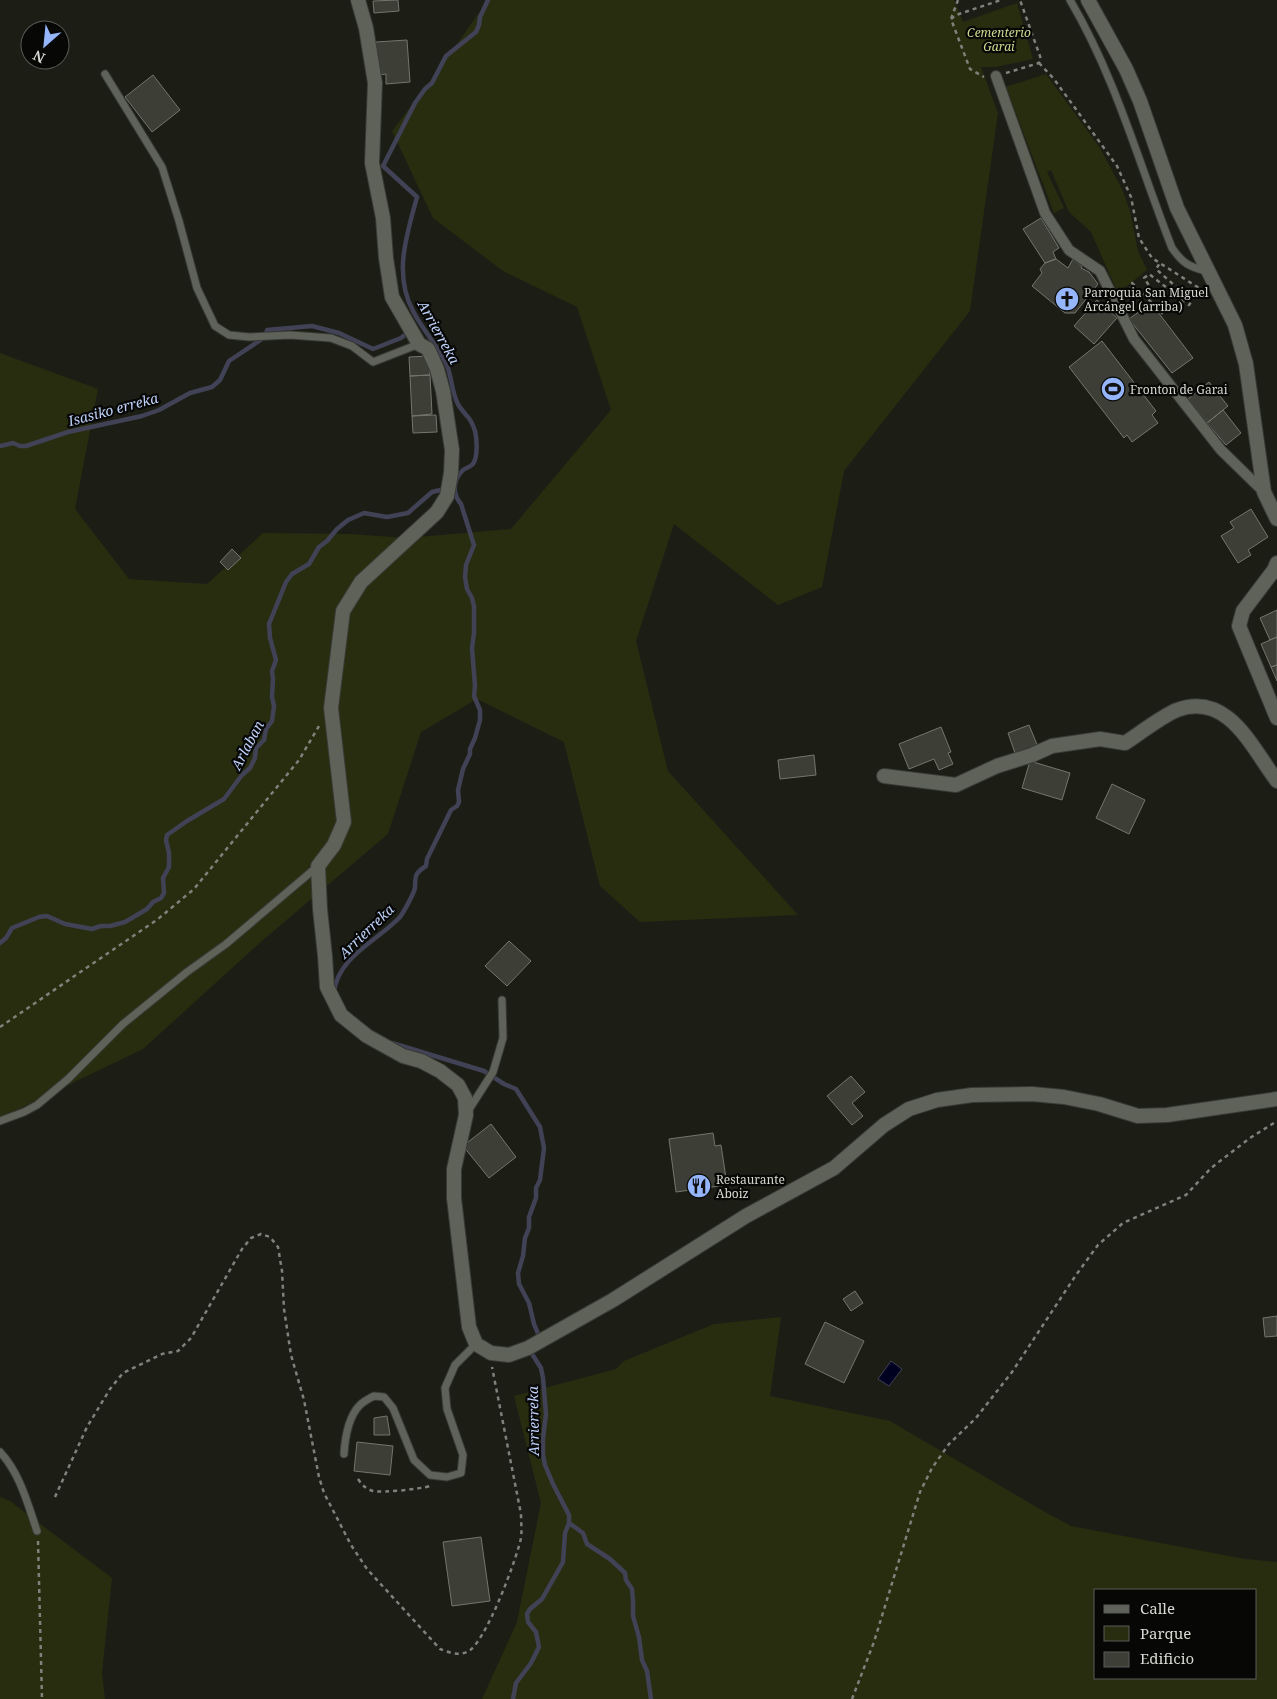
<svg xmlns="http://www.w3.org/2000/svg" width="1277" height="1699" font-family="'Noto Serif',serif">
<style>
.green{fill:#282d0f;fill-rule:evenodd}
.water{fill:#000120;stroke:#414256}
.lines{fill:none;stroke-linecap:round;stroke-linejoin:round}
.stream{stroke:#414256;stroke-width:4.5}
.building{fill:#3d3f37;stroke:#74766d}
.service-casing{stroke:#393a35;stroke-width:9}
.pedestrian-casing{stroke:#393a35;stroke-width:12}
.minor-casing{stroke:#393a35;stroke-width:16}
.tertiary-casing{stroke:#393a35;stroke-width:16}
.path{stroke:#80817b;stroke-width:2.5;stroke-dasharray:4 4;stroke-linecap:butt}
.service{stroke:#5f6259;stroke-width:7}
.pedestrian{stroke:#5f6259;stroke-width:10}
.minor{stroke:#5f6259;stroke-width:14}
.tertiary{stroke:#5f6259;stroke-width:14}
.labels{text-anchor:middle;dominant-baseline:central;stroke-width:4.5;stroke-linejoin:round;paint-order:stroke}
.park-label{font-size:12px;font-style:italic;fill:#ccdc8d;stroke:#070705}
.poi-label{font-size:12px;fill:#d8d9d4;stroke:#070705;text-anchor:start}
.water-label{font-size:14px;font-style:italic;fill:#bdd1fa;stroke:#070705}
</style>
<rect width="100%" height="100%" fill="#1c1e16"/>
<path class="green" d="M488 0H954L963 22 1017 3 1033 59 996 67H981L998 113 970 311 844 471 822 587 778 605 674 524 636 641 668 771 798 915 640 922 600 886 564 742 477 699 421 732 388 834 263 940 143 1049 0 1118V353L98 389 75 509 129 579 207 584 263 533 350 534 406 538 511 529 611 410 577 307 503 271 433 218 392 131 445 61Z
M1046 74 1100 148 1122 189 1130 211 1138 251 1147 270 1118 293 1091 232 1069 212 1051 170 1047 172 1064 208 1054 213 1006 87Z
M781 1317 770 1396 890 1421 1045 1512 1071 1526 1245 1559 1277 1562V1699H482L517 1622 541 1503 514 1396 616 1369 624 1361 714 1324ZM1096 1590H1256V1678H1096Z
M0 1497 10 1501 112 1578 102 1673 105 1699H0Z"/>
<path class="water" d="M891 1361 902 1369 889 1386 878 1379Z"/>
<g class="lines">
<path class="stream" d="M0 446 13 443 20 446H26L68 432 142 416 159 410 190 393 212 387 220 380 229 361 265 337 267 330 312 326 339 333 373 349 401 338 406 334
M0 943 6 938 12 928 39 917 47 916 65 924 92 929 101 926H110L125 922 147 909 153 902 161 898 164 893 163 878 169 867V853L166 840 167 835 187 821 224 799 242 775 250 768 255 758 256 748 264 740 266 729 272 721 274 706 272 697 273 679 272 671 276 660 270 638 269 624 286 582 292 574 309 564 319 547 327 541 337 529 348 520 364 513 387 517 408 513 432 492 445 489
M334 992C338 957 377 941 399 918 403 914 414 893 415 888 415 876 415 873 426 866L427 859 451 810 457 806 459 802 458 790 463 769 470 754V749L475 738 480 720V710L474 696 475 686 472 648 474 633V606L472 598 467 589 465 577 466 565 474 545 461 504C452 494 453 480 463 470 466 468 470 467 473 464 478 457 477 439 475 431 473 425 471 419 466 415 464 412 461 409 459 406 451 393 452 375 446 363 437 345 422 329 413 311 393 274 407 234 417 197L383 166 415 103 425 89 432 83 446 56 476 32 479 25 480 17 488 0
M392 1043 484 1071 504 1084 516 1089 540 1127 544 1148 540 1180 536 1188V1198L529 1217V1228L525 1238 523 1256 518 1273 519 1284 529 1303 534 1324 539 1336 538 1340
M569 1523 583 1533 587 1544 610 1559 625 1573 626 1580 632 1589 633 1601V1616L639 1637 642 1660 647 1671 651 1699
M513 1699 516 1683 531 1663 539 1647 536 1632 528 1622 527 1614 530 1609 542 1599 563 1562 565 1533 569 1523V1515L553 1484 545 1465 543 1455V1439L546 1414 543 1378 541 1368 532 1354 534 1350"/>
</g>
<path class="building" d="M398 0 399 11 374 13 373 1Z
M407 40 410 82 386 84V74L379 75 376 42Z
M153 75 180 110 152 132 125 97Z
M1041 218 1059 248 1053 252 1056 259 1045 263 1023 229Z
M1056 259 1068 268 1073 259 1082 266 1081 268 1089 272 1098 284 1075 313H1065L1032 286 1042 273 1040 269 1045 263Z
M1097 300 1117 318 1094 344 1074 326Z
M1151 303 1193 358 1172 373 1129 319Z
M1102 341 1156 411 1152 415 1158 423 1132 442 1127 435 1124 438 1069 367Z
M429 356 430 375 410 376 409 357Z
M430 375 432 414 412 416 410 376Z
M1209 382 1228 406 1207 423 1188 399Z
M1223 410 1241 433 1226 445 1207 423Z
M436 415 437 432 413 433 412 416Z
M1251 509 1268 537 1248 550 1251 555 1238 563 1221 536 1234 528 1230 522Z
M232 549 241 558 228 570 220 562Z
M1277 610V637L1270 640 1260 618Z
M1277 637V665L1271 667 1261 644Z
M1277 665V681L1271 667Z
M1029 725 1038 747 1016 756 1008 733Z
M941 727 951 752 948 753 953 764 939 770 934 759 909 769 899 744Z
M814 755 816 775 780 779 778 760Z
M1030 761 1070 773 1062 800 1022 788Z
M1112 784 1145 800 1129 834 1096 818Z
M509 941 531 961 507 986 485 966Z
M851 1076 865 1092 852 1103 863 1116 852 1125 827 1096Z
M491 1124 516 1157 489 1178 463 1146Z
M713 1133 715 1146 721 1145 727 1185 676 1192 669 1139Z
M855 1291 863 1303 851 1311 843 1299Z
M1277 1316V1336L1265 1337 1263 1318Z
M825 1322 864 1341 844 1383 805 1364Z
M387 1416 390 1435H374V1418Z
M357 1442 393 1446 390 1475 354 1471Z
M481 1537 490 1601 452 1606 443 1542Z"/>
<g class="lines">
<g class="service-casing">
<path id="service" d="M1070 0C1116 78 1139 164 1172 248 1184 265 1189 266 1208 272
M105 74 162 167 179 221 197 288 215 326 229 335 249 337 290 335 331 338 352 346 373 362 419 344
M468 1111 493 1072 503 1038 502 1000
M0 1121 24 1112 37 1105 68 1079 123 1024 187 972 226 944 318 866
M0 1452C20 1473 28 1505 37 1531
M344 1454C345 1438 348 1417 360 1405 364 1401 370 1398 374 1396L384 1397 393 1408 414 1460 430 1475 447 1477 461 1473 463 1455 447 1409 445 1388 455 1365 476 1344"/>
</g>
<g class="pedestrian-casing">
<path id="pedestrian" d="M996 76 1045 213 1069 250 1100 271 1134 339 1221 450 1264 492"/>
</g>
<g class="minor-casing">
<path id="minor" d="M358 0 366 28 375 83 372 163 383 218 386 258 392 297 419 344 428 349 437 369 443 391 452 450 451 473 447 496 437 512 361 582 343 611 331 708 344 822 334 845 318 866 320 909 325 956 327 987 341 1015 367 1036 403 1056 421 1061 440 1071 458 1085 465 1098 466 1115 454 1169V1198L469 1327 476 1344 491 1353 509 1355 528 1348 613 1300 746 1216 834 1168 884 1125 909 1109 937 1100 972 1095 1032 1094 1064 1097 1099 1104 1138 1116 1167 1115 1277 1099
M1277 563 1274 570 1243 611 1239 626 1277 718
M884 776 956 785 997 766 1032 755 1052 746 1100 739 1125 743C1139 734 1162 716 1177 710 1228 691 1252 748 1277 781"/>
</g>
<g class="tertiary-casing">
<path id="tertiary" d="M1088 0 1126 69 1140 101 1177 208 1235 325 1246 364 1264 492 1277 519"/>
</g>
<path class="path" d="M958 0 951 19 970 69 984 77
M951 19 956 15 1001 0
M1039 63 1054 79 1117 166 1131 197 1139 238 1152 258 1202 290
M1006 73 1039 63 1041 59 1020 0
M1128 299 1132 283 1163 314 1166 311 1144 278 1149 274 1189 305 1192 301 1156 269 1160 263
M0 1027 158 919 194 889 299 760 319 726
M358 1479C362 1485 366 1489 373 1491 384 1493 420 1489 430 1486
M55 1497 87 1427 110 1389 123 1373 162 1354 178 1351 191 1338 242 1249 251 1238 261 1234 270 1237 278 1247 282 1271 284 1309 291 1355 304 1400 319 1477 324 1493 351 1545 367 1569 440 1649C448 1652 458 1656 467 1652 485 1645 517 1558 521 1538 522 1530 521 1522 521 1514L492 1367
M38 1541 42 1699
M852 1699 874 1642 920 1492 932 1468 949 1444 976 1418 1012 1372 1076 1275 1098 1245 1123 1223 1186 1195 1211 1168 1250 1138 1277 1121"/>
<use href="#service" class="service"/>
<use href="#pedestrian" class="pedestrian"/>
<use href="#minor" class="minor"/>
<use href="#tertiary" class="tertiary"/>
</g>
<defs>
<g id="church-disc" transform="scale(1.25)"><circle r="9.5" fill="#95b6fd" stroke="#070705"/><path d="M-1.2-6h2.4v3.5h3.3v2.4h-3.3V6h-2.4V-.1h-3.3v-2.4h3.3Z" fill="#111"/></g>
<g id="stadium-disc" transform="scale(1.25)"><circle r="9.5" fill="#95b6fd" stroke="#070705"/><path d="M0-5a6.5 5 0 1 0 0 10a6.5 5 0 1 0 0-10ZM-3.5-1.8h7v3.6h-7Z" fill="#111"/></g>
<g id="restaurant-disc" transform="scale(1.25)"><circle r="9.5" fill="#95b6fd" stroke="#070705"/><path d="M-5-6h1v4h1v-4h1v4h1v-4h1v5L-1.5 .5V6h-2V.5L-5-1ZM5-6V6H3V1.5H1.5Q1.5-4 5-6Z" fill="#111"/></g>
</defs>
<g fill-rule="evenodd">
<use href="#church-disc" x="1067" y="299"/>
<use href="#stadium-disc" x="1113" y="389"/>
<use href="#restaurant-disc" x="699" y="1186"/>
</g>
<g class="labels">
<g class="park-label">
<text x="999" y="32">Cementerio<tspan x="999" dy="14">Garai</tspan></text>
</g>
<g class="poi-label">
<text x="1084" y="292">Parroquia San Miguel<tspan x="1084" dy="14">Arcángel (arriba)</tspan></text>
<text x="1130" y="389">Fronton de Garai</text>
<text x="716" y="1179">Restaurante<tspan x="716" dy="14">Aboiz</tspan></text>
</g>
<g class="water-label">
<text transform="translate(439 332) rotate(61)">Arrierreka</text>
<text transform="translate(113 409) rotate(-15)">Isasiko erreka</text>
<text transform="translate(247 745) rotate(-62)">Arlaban</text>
<text transform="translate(366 931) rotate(-44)">Arrierreka</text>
<text transform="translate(533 1421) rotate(-91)">Arrierreka</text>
</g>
</g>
<rect x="1094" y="1589" width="162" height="90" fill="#070705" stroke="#5b5b58"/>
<rect x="1104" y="1605" width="25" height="8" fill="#5f6259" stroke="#5b5b58"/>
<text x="1140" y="1614" font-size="15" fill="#d8d9d4">Calle</text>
<rect x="1104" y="1626" width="25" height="15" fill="#282d0f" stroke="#5b5b58"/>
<text x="1140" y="1639" font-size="15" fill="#d8d9d4">Parque</text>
<rect x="1104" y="1652" width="25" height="15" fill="#3d3f37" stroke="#5b5b58"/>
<text x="1140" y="1664" font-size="15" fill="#d8d9d4">Edificio</text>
<g transform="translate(45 45) rotate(207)"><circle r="24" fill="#070705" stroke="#5b5b58"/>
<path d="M0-4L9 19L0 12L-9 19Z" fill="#95b6fd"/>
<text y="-8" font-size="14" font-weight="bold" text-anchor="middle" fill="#d8d9d4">N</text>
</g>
</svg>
